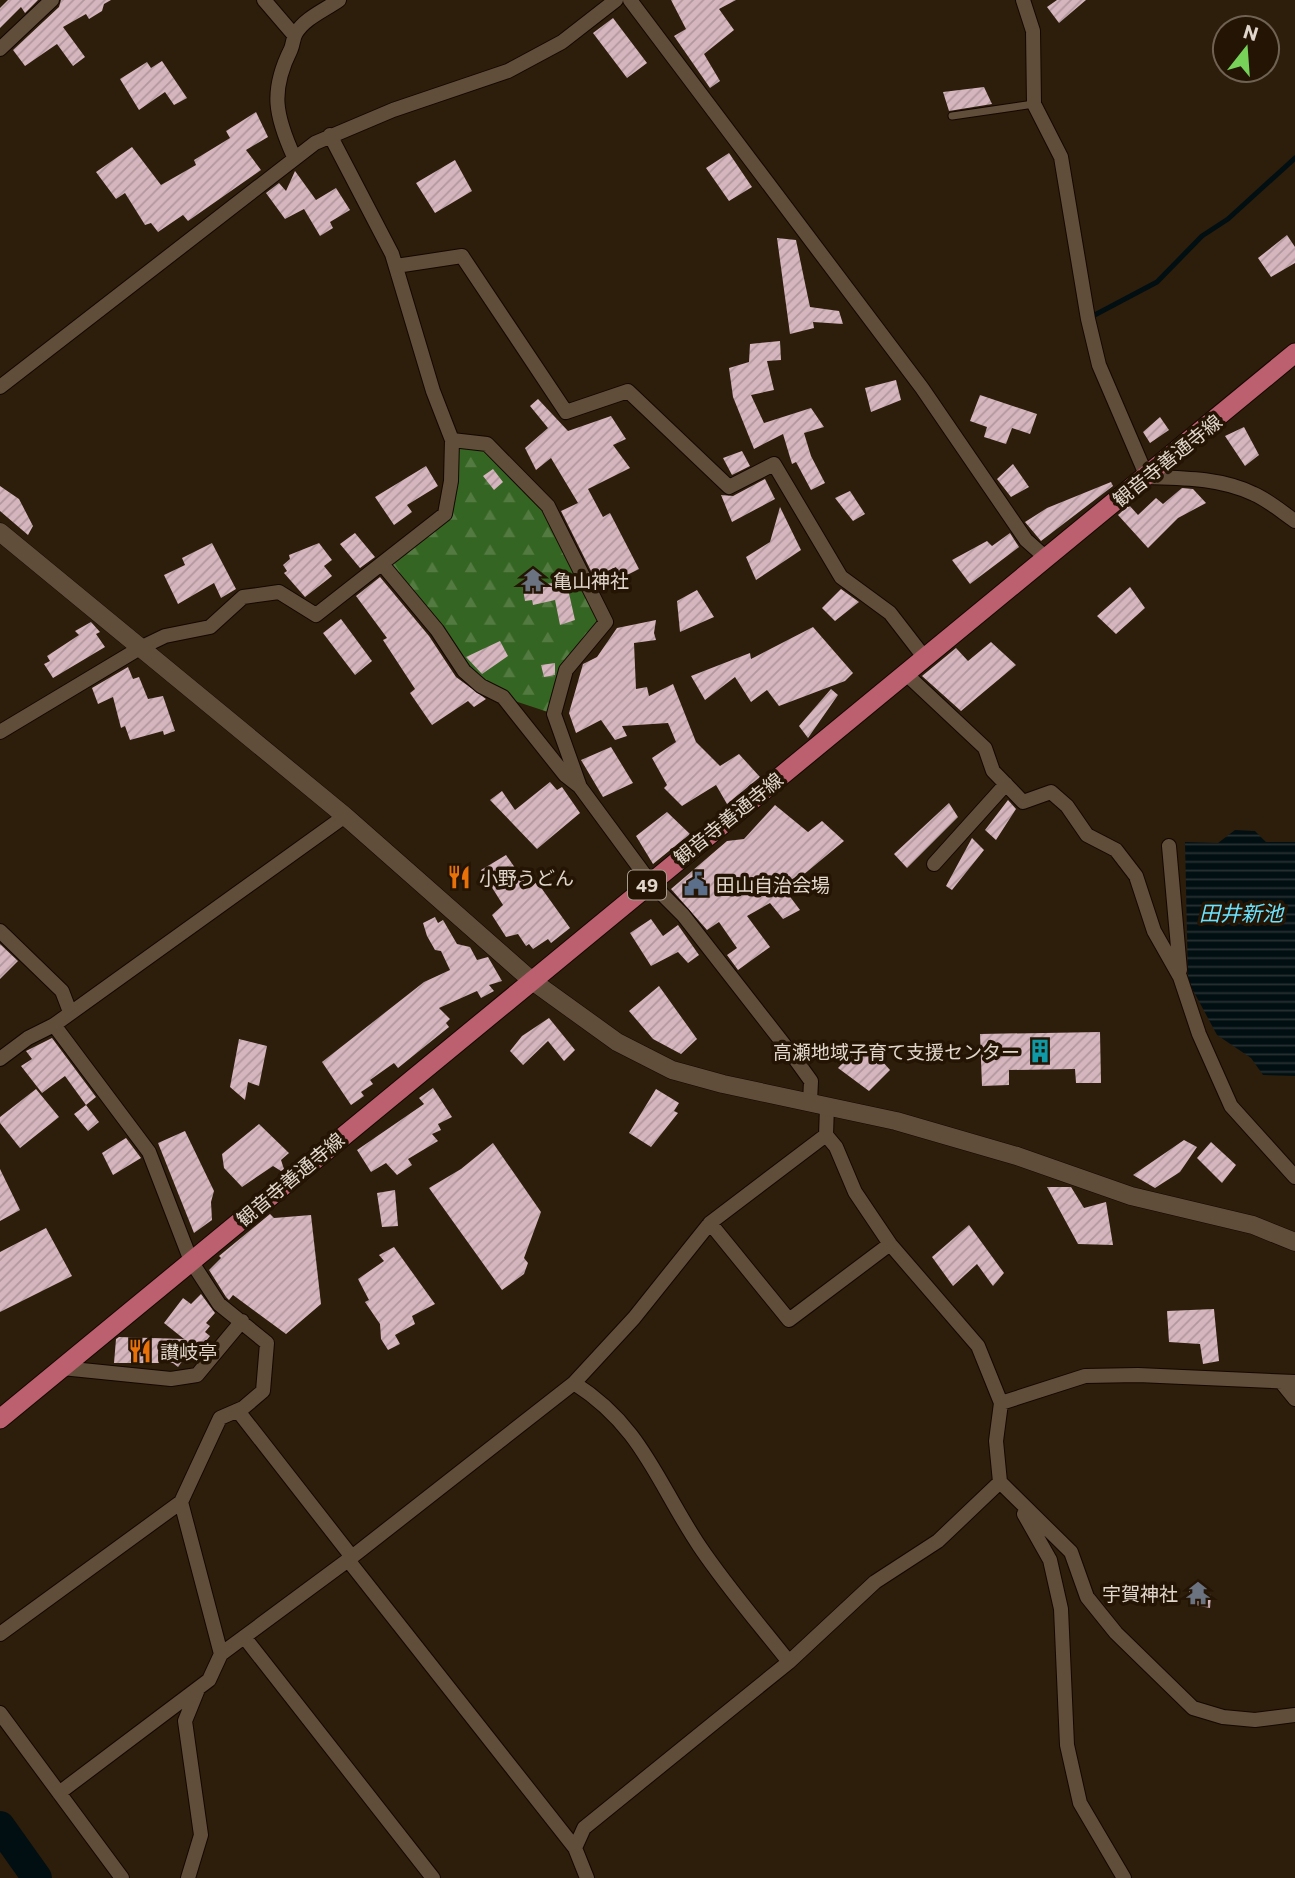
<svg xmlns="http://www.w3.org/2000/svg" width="1295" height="1878" font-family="Commissioner,'Noto Sans JP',sans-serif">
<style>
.forest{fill:url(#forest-firs)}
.water{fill:url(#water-rules)}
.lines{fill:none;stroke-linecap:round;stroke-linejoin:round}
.stream{stroke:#020f12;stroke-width:5}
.river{stroke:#020f12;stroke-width:30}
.building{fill:url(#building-hatch)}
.service-casing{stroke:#140700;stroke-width:9}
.minor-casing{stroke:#140700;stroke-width:16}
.tertiary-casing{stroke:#140700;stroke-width:19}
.primary-casing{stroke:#140700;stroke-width:21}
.service{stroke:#604e3b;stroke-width:7}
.minor{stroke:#604e3b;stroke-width:14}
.tertiary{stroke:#604e3b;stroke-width:18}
.primary{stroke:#bc5f6f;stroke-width:19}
.labels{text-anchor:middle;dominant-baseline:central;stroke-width:7;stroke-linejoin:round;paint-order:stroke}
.shield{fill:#231403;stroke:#a89c8f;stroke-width:2}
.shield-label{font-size:18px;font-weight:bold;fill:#e1d6cb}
.street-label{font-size:19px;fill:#e1d6cb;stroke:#231403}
.poi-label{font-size:19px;fill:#e1d6cb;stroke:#231403;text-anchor:start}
.water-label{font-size:21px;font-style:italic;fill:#6ae2fe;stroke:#231403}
</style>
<defs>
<pattern id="forest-firs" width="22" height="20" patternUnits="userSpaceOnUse" patternTransform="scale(1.75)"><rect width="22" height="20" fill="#356522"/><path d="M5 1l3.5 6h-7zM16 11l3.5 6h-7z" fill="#527a41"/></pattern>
<pattern id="water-rules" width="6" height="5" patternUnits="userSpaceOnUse" patternTransform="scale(1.75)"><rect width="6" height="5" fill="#020f12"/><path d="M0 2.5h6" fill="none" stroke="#273133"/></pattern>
<pattern id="building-hatch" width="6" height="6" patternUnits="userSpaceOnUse" patternTransform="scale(1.75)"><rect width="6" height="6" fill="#d5b5be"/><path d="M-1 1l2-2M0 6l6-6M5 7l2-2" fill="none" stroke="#b1989e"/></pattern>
</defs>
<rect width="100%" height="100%" fill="#2d1d0b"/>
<path class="forest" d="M452 440 487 444 548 506 606 622 566 670 554 714 503 697 481 686 382 564 445 514Z"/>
<path class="water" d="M1235 830 1255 831 1266 842H1295V1076L1263 1075 1251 1058 1217 1035 1188 981 1185 842 1218 843Z"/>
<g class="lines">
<path class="stream" d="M1089 318 1157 282 1202 236 1228 219 1295 158"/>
<path class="river" d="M0 1826 37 1878"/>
</g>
<path class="building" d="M8 0H38L25 13 21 7 0 28V8Z
M61 0H111L104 4 102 11 89 19 86 14 63 27 85 57 73 66 57 44 25 66 13 50 59 7Z
M671 0H736L719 9 734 30 704 54 720 81 710 88 674 36 686 29Z
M1057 0H1086L1059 23 1047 7Z
M613 18 647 63 627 78 593 33Z
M162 61 187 98 174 105 165 92 139 110 120 79 147 62 151 68Z
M984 87 992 104 949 111 943 92Z
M256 112 268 137 246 150 261 170 188 221 183 215 158 232 151 223 145 225 125 193 116 199 96 172 132 147 161 185 196 165 194 160 230 138 226 131Z
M729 153 752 187 729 201 706 168Z
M455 160 472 191 435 213 416 183Z
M295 171 316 200 336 188 350 210 330 222 333 228 320 236 304 209 285 219 266 193 279 183 286 191Z
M1287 235 1295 247V263L1271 277 1258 258Z
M777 238 796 240 810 307 839 311 843 324 813 322 814 328 790 334Z
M780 341 781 360 767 361 774 390 751 395 764 423 811 408 824 427 804 433 811 456 825 483 811 490 796 462 792 464 783 434 754 449 733 397 729 368 749 362 750 344Z
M896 380 901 400 871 412 865 388Z
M980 395 1037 414 1030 434 1012 428 1006 444 984 437 987 427 970 421Z
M538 399 568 431 611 416 626 439 613 445 630 468 588 489 603 517 610 513 639 569 621 578 616 567 594 577 561 511 578 503 551 458 536 470 525 448 548 428 530 406Z
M1160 417 1169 430 1150 443 1143 432Z
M1244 427 1259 455 1245 466 1225 436Z
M742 451 750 466 732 475 723 458Z
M1013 464 1029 487 1011 497 997 479Z
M426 466 438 486 407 505 412 512 394 525 375 497Z
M493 469 503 482 494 490 483 476Z
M765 479 775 499 732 522 721 495 733 496Z
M1111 482 1113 486 1041 541 1025 522 1047 508Z
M0 486 19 499 33 526 28 535 0 511Z
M1182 488 1193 489 1206 503 1178 518 1148 548 1118 515 1129 505 1138 515 1156 498 1163 504Z
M850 491 865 514 853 521 835 498Z
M780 507 801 550 756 580 746 557 770 542Z
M355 533 375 557 360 568 340 544Z
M1010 533 1019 547 970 584 952 560 987 541 992 546Z
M212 543 236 589 221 598 214 583 178 604 164 575 185 565 182 558Z
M319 543 332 560 324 566 332 576 305 597 284 573 287 571 283 565 290 559 289 555Z
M380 577 429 636 456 677 486 699 474 707 468 701 432 725 410 693 415 689 383 640 387 638 356 596Z
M566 580 575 620 560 625 555 600 533 605 532 600 525 601 523 589Z
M1130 587 1145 608 1116 634 1097 616Z
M841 589 859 602 835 621 822 608Z
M697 590 714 617 680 632 677 601Z
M341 619 372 661 355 675 323 633Z
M656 620 654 633 656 640 634 643 636 689 647 687 649 696 673 684 696 742 720 766 739 754 760 777 727 804 716 785 682 806 664 788 667 785 652 758 676 742 668 723 622 726 627 736 615 740 601 720 576 733 569 713 583 664 597 657 617 628Z
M91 622 100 632 96 634 105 647 53 678 44 664 50 661 47 656 79 635 75 631Z
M813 627 853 673 845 681 779 706 767 690 751 702 735 677 705 700 691 676 750 653 751 659Z
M500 641 508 656 482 674 466 657Z
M991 642 1016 665 961 711 922 676 956 648 968 661Z
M555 663V675L544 677 541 665Z
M128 667 133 679 139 677 148 699 163 696 175 731 164 735 163 731 130 740 125 726 121 728 113 697 98 704 92 688Z
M831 689 838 695 808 738 799 726Z
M611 747 633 783 603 797 581 760Z
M550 782 557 790 562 787 580 813 537 849 490 800 502 791 515 810Z
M1008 800 1016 809 996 840 985 830Z
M949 803 958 817 907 868 894 854Z
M775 805 808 832 822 821 844 841 785 890 800 910 783 919 770 903 747 916 770 947 738 970 727 955 737 948 719 922 707 930 671 889 727 841 744 839Z
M667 812 690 834 653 864 636 836Z
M972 838 984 850 952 890 946 886Z
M506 855 529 888 537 882 570 928 551 943 548 939 533 949 529 944 526 946 518 934 506 937 492 915 503 905 481 870Z
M435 917 438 923 443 920 457 944 470 947 477 960 488 957 502 981 489 985 494 991 481 998 477 991 439 1008 450 1019 446 1023 449 1027 398 1068 394 1063 370 1080 373 1084 361 1092 364 1096 351 1105 322 1062 424 982 450 970 441 951 435 950 427 936 423 923Z
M651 919 663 936 678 925 699 955 688 963 678 952 651 966 630 933Z
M0 944 18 961 0 979Z
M659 986 697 1039 681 1054 653 1039 629 1011Z
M549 1018 575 1050 564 1061 548 1041 523 1065 510 1051 522 1036Z
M1100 1032 1101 1083H1076L1075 1069 1009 1070V1085L982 1086 980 1034Z
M52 1038 96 1097 86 1105 65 1076 42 1093 21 1066 32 1059 26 1051Z
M239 1039 267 1046 259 1086 248 1082 245 1100 230 1087Z
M864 1041 890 1070 869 1091 838 1068Z
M433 1088 452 1117 438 1124 441 1130 432 1134 438 1141 408 1159 412 1165 397 1175 386 1163 371 1172 357 1150 424 1104 419 1098Z
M36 1089 59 1117 20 1148 0 1123V1117Z
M656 1089 679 1103 674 1111 678 1113 651 1147 629 1133Z
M86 1105 99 1122 88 1131 74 1114Z
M259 1124 289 1153 281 1160 284 1169 281 1171 273 1166 242 1187 224 1168 222 1154Z
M185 1131 214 1191 211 1202 212 1220 194 1233 158 1143Z
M126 1138 141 1158 113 1175 102 1153Z
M1184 1140 1197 1147 1180 1172 1155 1188 1133 1175Z
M1211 1142 1236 1165 1222 1183 1197 1158Z
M493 1143 541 1212 524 1258 528 1263 524 1274 502 1290 429 1188 461 1169Z
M0 1169 20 1210 0 1221Z
M1047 1187H1071L1084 1208 1106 1202 1113 1245 1078 1244Z
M395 1190 398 1226 382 1227 377 1193Z
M270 1214 274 1218 311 1215 321 1304 286 1334 233 1295 229 1300 226 1297 209 1270 221 1258 219 1256Z
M969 1225 1004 1273 993 1286 977 1264 953 1286 932 1257Z
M46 1228 72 1276 0 1312V1252Z
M394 1247 435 1304 412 1316 415 1324 395 1335 400 1344 388 1350 381 1339 380 1324 365 1302 369 1300 358 1279 384 1261 379 1255Z
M201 1294 215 1313 206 1323 210 1326 205 1332 210 1336 201 1347 195 1343 178 1367 173 1363H114L116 1339 119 1337 184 1339 164 1323 183 1298 191 1304Z
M1214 1309 1219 1361 1203 1364 1200 1344 1169 1342 1167 1311Z
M1189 1590 1211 1595 1210 1608 1189 1604Z"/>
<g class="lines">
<g class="service-casing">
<path id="service" d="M952 116 1034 104"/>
</g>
<g class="minor-casing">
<path id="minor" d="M264 0 294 35
M630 0 922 388 1026 540 1045 557
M1023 0 1033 31 1034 104 1061 157 1088 319 1099 365 1147 477C1184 478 1221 478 1254 494 1268 500 1282 512 1295 521
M0 49 52 0
M330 135 392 254 433 391 452 440 487 444 548 506 606 622 566 670 554 714 580 787 650 882 683 915 793 1056 811 1081 810 1102
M294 157C275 115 270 91 291 49 293 44 293 38 296 33 305 18 325 10 339 0
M396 266 462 256 566 412 628 391 729 487 774 464 841 577 890 613 924 657
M0 387 315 143 393 110 508 71 562 42 616 0
M382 564 437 630 464 671 481 686 503 697 565 775 579 786
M905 673 985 748 993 771 1023 802 1051 792 1067 806 1087 835 1116 850 1136 876 1154 931 1180 977 1199 1034 1231 1106 1295 1177
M0 732 140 648 165 636 210 627 243 597 279 592 316 615 445 514 451 481 452 440
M1169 846 1180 970
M934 864 1006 784
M0 931 62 991 70 1012
M54 1025 149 1152 191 1261 219 1304 267 1343 263 1391 243 1408 220 1418 181 1502 221 1654
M0 1059 28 1038 54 1025 345 816
M827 1106 826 1135 836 1147 855 1192 890 1244 978 1346 1001 1403 996 1441 1000 1482 1071 1552 1087 1597 1116 1633 1193 1708 1223 1717 1255 1720 1295 1715
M710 1223 789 1320 890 1244
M62 1368 171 1379 197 1375 242 1321
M574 1383C643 1427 657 1483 700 1547 727 1587 759 1624 789 1662
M1282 1383 1295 1399
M1001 1403 1085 1376 1138 1375 1295 1382
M238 1411 352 1557
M1024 1514 1050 1560 1061 1609 1067 1745 1080 1803 1124 1878
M348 1560 575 1848
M0 1634 181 1502
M245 1638 433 1878
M0 1713 122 1878
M59 1793 209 1680 221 1654 348 1560 574 1383 634 1318 710 1223 826 1135
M188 1878 201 1835 185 1721 198 1689
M587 1878 575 1848 584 1828 789 1662 875 1582 938 1541 1000 1482"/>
</g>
<g class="tertiary-casing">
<path id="tertiary" d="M0 532 345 816 531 980 617 1042 672 1070 723 1084 896 1121 1017 1156 1131 1196 1253 1225 1295 1242"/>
</g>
<g class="primary-casing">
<path id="primary" d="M0 1419 1295 353"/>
</g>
<use href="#service" class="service"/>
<use href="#minor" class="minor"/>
<use href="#tertiary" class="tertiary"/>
<use href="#primary" class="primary"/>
</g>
<defs>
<g id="temple-bare" transform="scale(1.89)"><path d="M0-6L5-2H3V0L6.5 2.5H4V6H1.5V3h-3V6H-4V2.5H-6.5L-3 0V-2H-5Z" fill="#6b7280" stroke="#231403" stroke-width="2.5" paint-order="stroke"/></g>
<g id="restaurant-bare" transform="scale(1.89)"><path d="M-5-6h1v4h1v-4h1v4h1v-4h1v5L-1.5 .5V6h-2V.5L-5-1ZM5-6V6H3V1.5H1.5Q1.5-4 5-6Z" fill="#e8710a" stroke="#231403" stroke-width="2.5" paint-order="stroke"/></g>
<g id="civic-bare" transform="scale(1.89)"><path d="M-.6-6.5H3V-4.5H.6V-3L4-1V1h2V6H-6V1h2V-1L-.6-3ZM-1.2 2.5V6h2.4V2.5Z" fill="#5c6f8a" stroke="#231403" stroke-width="2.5" paint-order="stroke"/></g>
<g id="building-bare" transform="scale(1.89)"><path d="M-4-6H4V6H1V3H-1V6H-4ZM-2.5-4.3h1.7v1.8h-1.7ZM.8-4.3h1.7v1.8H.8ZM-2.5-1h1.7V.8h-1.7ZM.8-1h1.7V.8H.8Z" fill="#0f9aa8" stroke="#231403" stroke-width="2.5" paint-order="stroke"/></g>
</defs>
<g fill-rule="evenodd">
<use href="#temple-bare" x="533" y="580"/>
<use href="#restaurant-bare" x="459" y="877"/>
<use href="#civic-bare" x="696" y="884"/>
<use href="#building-bare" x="1040" y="1051"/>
<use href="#restaurant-bare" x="140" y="1351"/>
<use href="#temple-bare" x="1198" y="1593"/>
</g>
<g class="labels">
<rect class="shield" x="628" y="870.5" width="38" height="29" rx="5"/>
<g class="shield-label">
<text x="647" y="885">49</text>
</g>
<g class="street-label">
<text transform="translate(1167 460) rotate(-39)">観音寺善通寺線</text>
<text transform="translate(728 818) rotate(-39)">観音寺善通寺線</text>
<text transform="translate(290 1179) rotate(-40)">観音寺善通寺線</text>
</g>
<g class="poi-label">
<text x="553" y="580">亀山神社</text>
<text x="479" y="877">小野うどん</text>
<text x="716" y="884">田山自治会場</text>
<text x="1020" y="1051" text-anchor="end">高瀬地域子育て支援センター</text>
<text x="160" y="1351">讃岐亭</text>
<text x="1178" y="1593" text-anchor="end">宇賀神社</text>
</g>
<g class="water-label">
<text x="1241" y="912">田井新池</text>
</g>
</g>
<g transform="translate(1246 49) rotate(17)"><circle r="33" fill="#231403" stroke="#6f6253" stroke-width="2"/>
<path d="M0-5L12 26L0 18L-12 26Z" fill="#77d259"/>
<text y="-10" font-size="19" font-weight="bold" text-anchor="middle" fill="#e1d6cb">N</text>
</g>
</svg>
